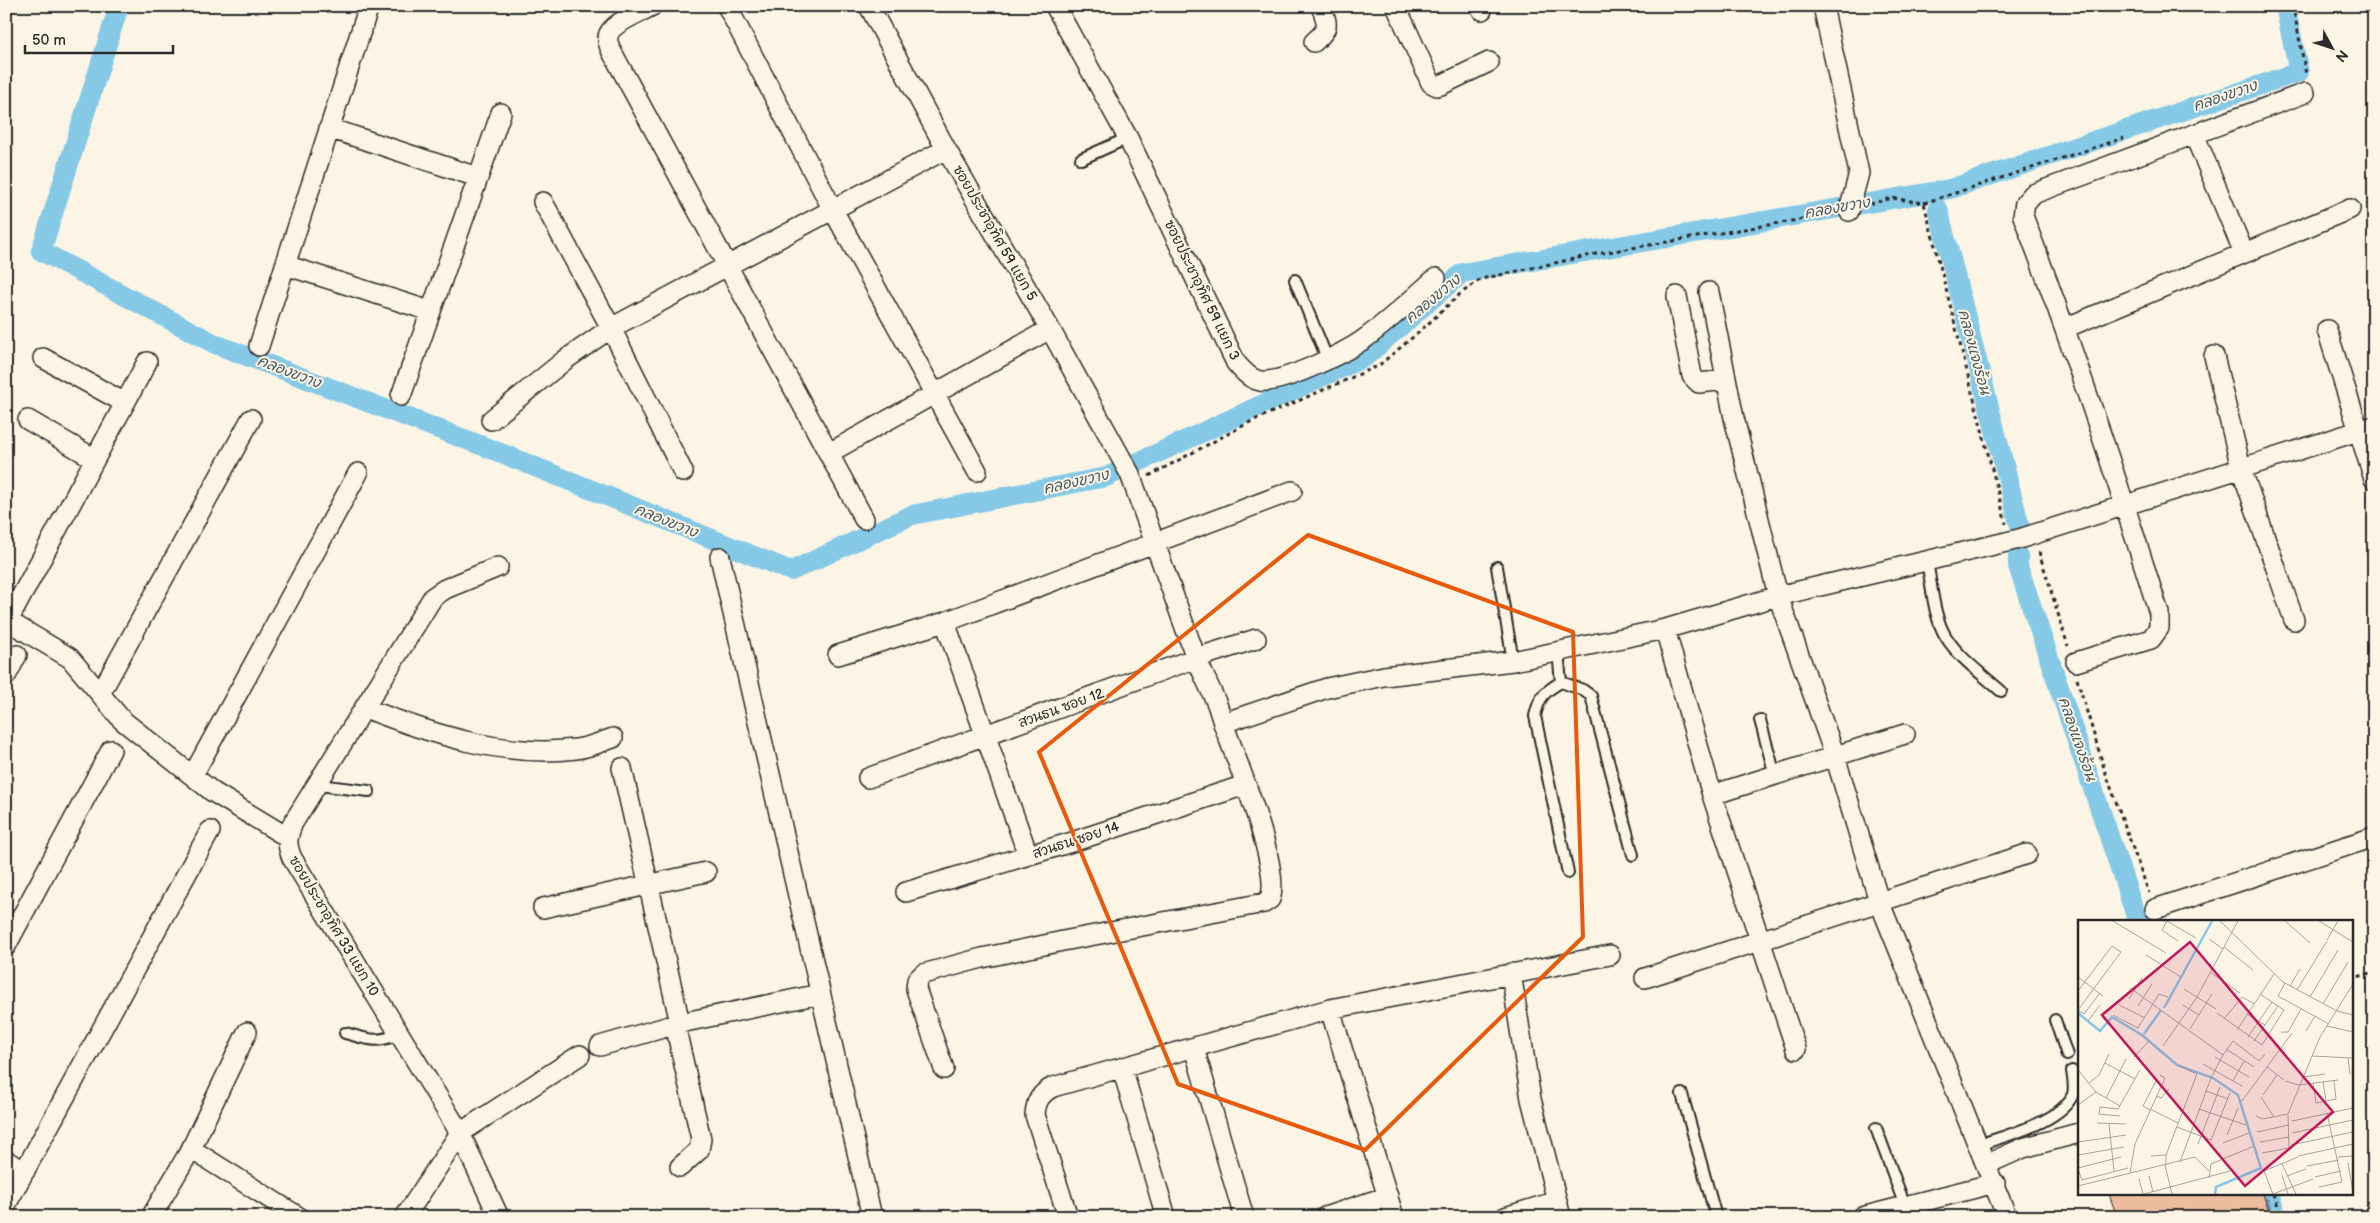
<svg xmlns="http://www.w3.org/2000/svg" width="2380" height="1223" font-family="'Balsamiq Sans','Playpen Sans Thai',sans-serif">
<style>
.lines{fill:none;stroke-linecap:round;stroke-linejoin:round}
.canal{stroke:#85c9e7;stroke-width:20}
.building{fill:#edbc9e;stroke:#2b2b2b;filter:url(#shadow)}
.service-casing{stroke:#2b2b2b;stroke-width:14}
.minor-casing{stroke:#2b2b2b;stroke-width:22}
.path{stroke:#2b2b2b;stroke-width:3;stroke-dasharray:4 4;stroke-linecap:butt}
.service{stroke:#fcf5e5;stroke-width:10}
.minor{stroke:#fcf5e5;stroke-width:19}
.marked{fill:none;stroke:#e8590c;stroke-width:4;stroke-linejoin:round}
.labels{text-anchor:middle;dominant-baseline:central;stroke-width:4;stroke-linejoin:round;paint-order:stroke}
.street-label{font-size:14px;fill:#2b2b2b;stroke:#fcf5e5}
.water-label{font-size:15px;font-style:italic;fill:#465a63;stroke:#fcf5e5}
.inset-river{fill:none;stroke:#85c9e7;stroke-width:2.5}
.inset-road{fill:none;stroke:#a8a49b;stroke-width:1}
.view{fill:#c2185b;fill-opacity:0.15;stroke:#c2185b;stroke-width:2.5}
.inset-edge{fill:none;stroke:#2b2b2b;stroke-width:2.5}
</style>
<defs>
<filter id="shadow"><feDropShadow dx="4.5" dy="4.5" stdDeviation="0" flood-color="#0004"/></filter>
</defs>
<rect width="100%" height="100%" fill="#fcf5e5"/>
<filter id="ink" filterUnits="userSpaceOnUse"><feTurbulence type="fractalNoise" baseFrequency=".02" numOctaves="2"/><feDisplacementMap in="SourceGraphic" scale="10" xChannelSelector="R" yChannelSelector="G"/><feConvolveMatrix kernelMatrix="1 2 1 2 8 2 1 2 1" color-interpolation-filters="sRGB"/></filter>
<g filter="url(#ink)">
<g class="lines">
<path class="canal" d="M119 6 41 251 215 344 501 453 791 571 912 515 1106 477 1365 357 1462 273 1950 189 2299 72 2285 6
M1938 209 2019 523
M2018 556V566L2138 922
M2269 1194 2277 1217"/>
</g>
<path class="building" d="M2109 1194H2263L2271 1217H2117Z"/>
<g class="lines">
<g class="service-casing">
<path id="service" d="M1081 159 1128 138
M1295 280 1327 358
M1927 562C1932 585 1933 616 1946 637 1959 658 1982 674 2001 691
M1497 567 1513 661
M1558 652 1561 682
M1760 720 1775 775
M318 785 369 791
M1568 873 1535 716C1539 697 1545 691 1561 682L1583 690 1591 696 1633 855
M2055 1020 2067 1055
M345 1033C368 1039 376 1044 399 1034
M1682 1094 1716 1217
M1876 1128 1905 1206
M1979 1145C2006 1135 2062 1122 2073 1094 2075 1088 2073 1078 2072 1071"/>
</g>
<g class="minor-casing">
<path id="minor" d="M652 6C641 12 609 24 608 37 607 42 610 48 612 52L864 519
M727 6 833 210 977 471
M869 6 946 149 1050 329 1130 474 1196 658 1217 704 1223 723 1327 688 1384 676 1513 661 1665 629 1778 596 2019 539 2374 426
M1055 6 1128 138 1236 363C1243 371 1250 379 1260 381 1282 384 1344 353 1363 340 1389 321 1412 299 1436 278
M1396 6 1431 83 1437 86 1441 85 1489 62
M1480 6 1482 10
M1823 6 1859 173 1849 211
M1314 42C1330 28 1328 25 1321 6
M329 128 477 177
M2194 134 2244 253
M543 202 611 328 683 472
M285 265 430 311
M1709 292 1734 418 1778 596 1835 756 1879 901 2007 1217
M1677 296 1692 376 1699 383 1726 380
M2065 328 2350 209
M2327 330 2374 479
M259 346 369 6
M2214 356 2241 468 2294 620
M43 358 125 403
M147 362 8 621 70 658 122 720 213 792 287 837
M401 396 501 113
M28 420 95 459
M491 420 565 360 611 328 946 149
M829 453 1050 329
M720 557 872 1217
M498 567 445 589 433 597 293 823C287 837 286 844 292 858L460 1133 499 1217
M945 622 1028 855
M1665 629 1712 795 1796 1049
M838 655 945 622 1292 491
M2076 662 2151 639 2159 628V613C2117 479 2073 346 2023 216L2025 203 2033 194 2305 93
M6 676 17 655
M100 694 251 419
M365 708C431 734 504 758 576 749 588 748 601 742 613 738
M622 768 680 1023
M193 775 358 473
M868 778 1196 658 1256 639
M1712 795 1905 734
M906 892 1072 842 1245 785
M543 908 706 872
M2155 909 2374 837
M6 946 111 750
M1511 973 1531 1099 1561 1217
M1645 978 2027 854
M1330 1009 1394 1217
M675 1025 701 1139 699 1150 680 1167
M600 1046 680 1023 820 994
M1194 1048 1244 1217
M1122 1068 1166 1217
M944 1069 916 989 917 980 923 974 982 958 1063 941 1264 903 1270 899C1282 868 1235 757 1223 723
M191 1149 247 1032
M6 1161 25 1171
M1987 1164 2023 1148 2079 1133
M6 1205 210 831
M151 1217 191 1149 299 1217
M405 1217 460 1133 580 1055
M1068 1217 1035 1115C1036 1101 1040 1094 1053 1087L1330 1009 1610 955
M1325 1217 1388 1196
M1505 1217 1557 1201
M1862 1217 1995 1183"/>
</g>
<path class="path" d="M2293 6 2306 74
M1924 203 2124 138
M1870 204 1892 198 1924 203 2006 524
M1149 476 1252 421 1378 366 1418 333 1460 294 1481 279 1596 254 1833 214
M2039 552 2068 646
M2077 679 2105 771 2149 893
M2351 979 2374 972
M2273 1194 2283 1217"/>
<use href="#service" class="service"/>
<use href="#minor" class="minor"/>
</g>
</g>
<path class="marked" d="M1308 535 1573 632 1583 937 1365 1150 1178 1084 1039 752Z"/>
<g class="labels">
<g class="street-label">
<text transform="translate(995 233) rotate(60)">ซอยประชาอุทิศ 59 แยก 5</text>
<text transform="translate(1202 290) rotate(64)">ซอยประชาอุทิศ 59 แยก 3</text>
<text transform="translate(1061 708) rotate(-20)">สวนธน ซอย 12</text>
<text transform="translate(1076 840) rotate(-18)">สวนธน ซอย 14</text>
<text transform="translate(334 926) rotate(59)">ซอยประชาอุทิศ 33 แยก 10</text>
</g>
<g class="water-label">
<text transform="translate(2225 96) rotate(-19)">คลองขวาง</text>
<text transform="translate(1837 208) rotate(-10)">คลองขวาง</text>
<text transform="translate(1433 299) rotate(-40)">คลองขวาง</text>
<text transform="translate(1974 352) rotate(75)">คลองแจงร้อน</text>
<text transform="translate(289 372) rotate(21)">คลองขวาง</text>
<text transform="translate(1076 482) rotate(-13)">คลองขวาง</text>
<text transform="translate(666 521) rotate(22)">คลองขวาง</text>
<text transform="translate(2077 739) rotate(71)">คลองแจงร้อน</text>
</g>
</g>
<g transform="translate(2078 920)">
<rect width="275" height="275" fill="#fcf5e5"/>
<path class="inset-river" d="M86 88 134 1M0 93 22 111 34 97 64 115 99 145 135 158 160 175 183 248 138 267 137 274M66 114 83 90"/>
<path class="inset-road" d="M35 1 88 33M89 1 118 18M89 1 84 10 100 21M142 1 205 62 259 91 275 95M207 1 232 23M241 1 275 22M131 19 145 29M249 20 260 1M146 27 175 50M68 35 103 57M132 52 162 73M0 57 25 76M207 63 200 76 251 104M212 66 222 49M52 68 145 135 133 158 102 242M106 69 138 89M219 70 249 21M0 71 34 26 43 32 0 90M232 77 260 30M51 79 64 58M245 84 270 42M41 85 67 98M105 85 121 95M60 86 74 64M0 90 6 94 22 73M139 93 184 125 206 90 182 74M169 94 187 105M35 95 60 108 81 74 90 77M146 99 164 77 176 84M10 101 22 85M249 106 275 112M112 109 134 74M159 110 196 54M228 111 237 96M203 112H210L223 89M170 117 194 82M176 121 200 86M85 126 119 77 160 1M148 129 176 147M145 135 155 121 181 141 187 134M234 136 275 138M56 137 71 121M137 137 171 157M270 138 272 154M27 143 57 159M125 144 164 166M189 147 206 160M0 150 18 172 42 186M225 157 247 154M155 161 166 141M208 161 220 165 260 160M245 162 248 181M11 163 21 155 31 134M235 163 238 183 258 179 256 161M128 171 150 179M185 175 199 155M78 176 83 178 91 169M183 177 196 197M28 178 48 139M164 181 214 113M0 185 18 172M72 189 100 203M121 189 168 205M72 190 65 186 79 159M42 196 21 194 22 187 40 189 62 150M178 196 184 199 210 194 242 117 275 64M214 201 275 188M19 203 48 204M31 204 36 251M99 207 133 220 152 173M179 212 211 205M214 213 275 200M149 215 160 188M0 222 48 215M182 222 211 217M145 223 171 213M120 224 142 167M213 225 275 212M256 228 275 224M184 233 211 228 210 195M0 235 46 227M73 236 88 235M220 236 257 228M260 237 275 236M270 243 275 272M204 244 218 274M87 245 94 274M88 245V235L119 154 101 146M229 246 261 240M0 248 43 237M0 249 4 260 50 248M52 253 57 224 87 158 82 155M204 255 210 274M71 256 75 272M209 256 228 249M237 257 263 251M131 258 133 244 176 226M61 259 65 274M0 266 117 237 131 251M241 267 264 262 249 193M66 274 152 251M195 274 186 251 220 237M195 274 235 259"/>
<path class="view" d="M112 22 255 192 167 266 24 95Z"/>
<rect width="275" height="275" class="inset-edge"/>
</g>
<rect width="2380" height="1223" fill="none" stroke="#fcf5e5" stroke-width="25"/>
<rect x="12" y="12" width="2355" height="1198" fill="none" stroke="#2b2b2b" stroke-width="2" filter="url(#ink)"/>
<g transform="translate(2332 48) rotate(130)" stroke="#fcf5e5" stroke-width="4" paint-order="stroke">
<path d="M0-4L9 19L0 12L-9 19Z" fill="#2b2b2b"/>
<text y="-8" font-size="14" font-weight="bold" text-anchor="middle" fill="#2b2b2b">N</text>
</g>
<path d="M25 45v8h148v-8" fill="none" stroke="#2b2b2b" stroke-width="2.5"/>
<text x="32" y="45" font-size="15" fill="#2b2b2b" stroke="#fcf5e5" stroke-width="4" paint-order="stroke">50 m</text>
</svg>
